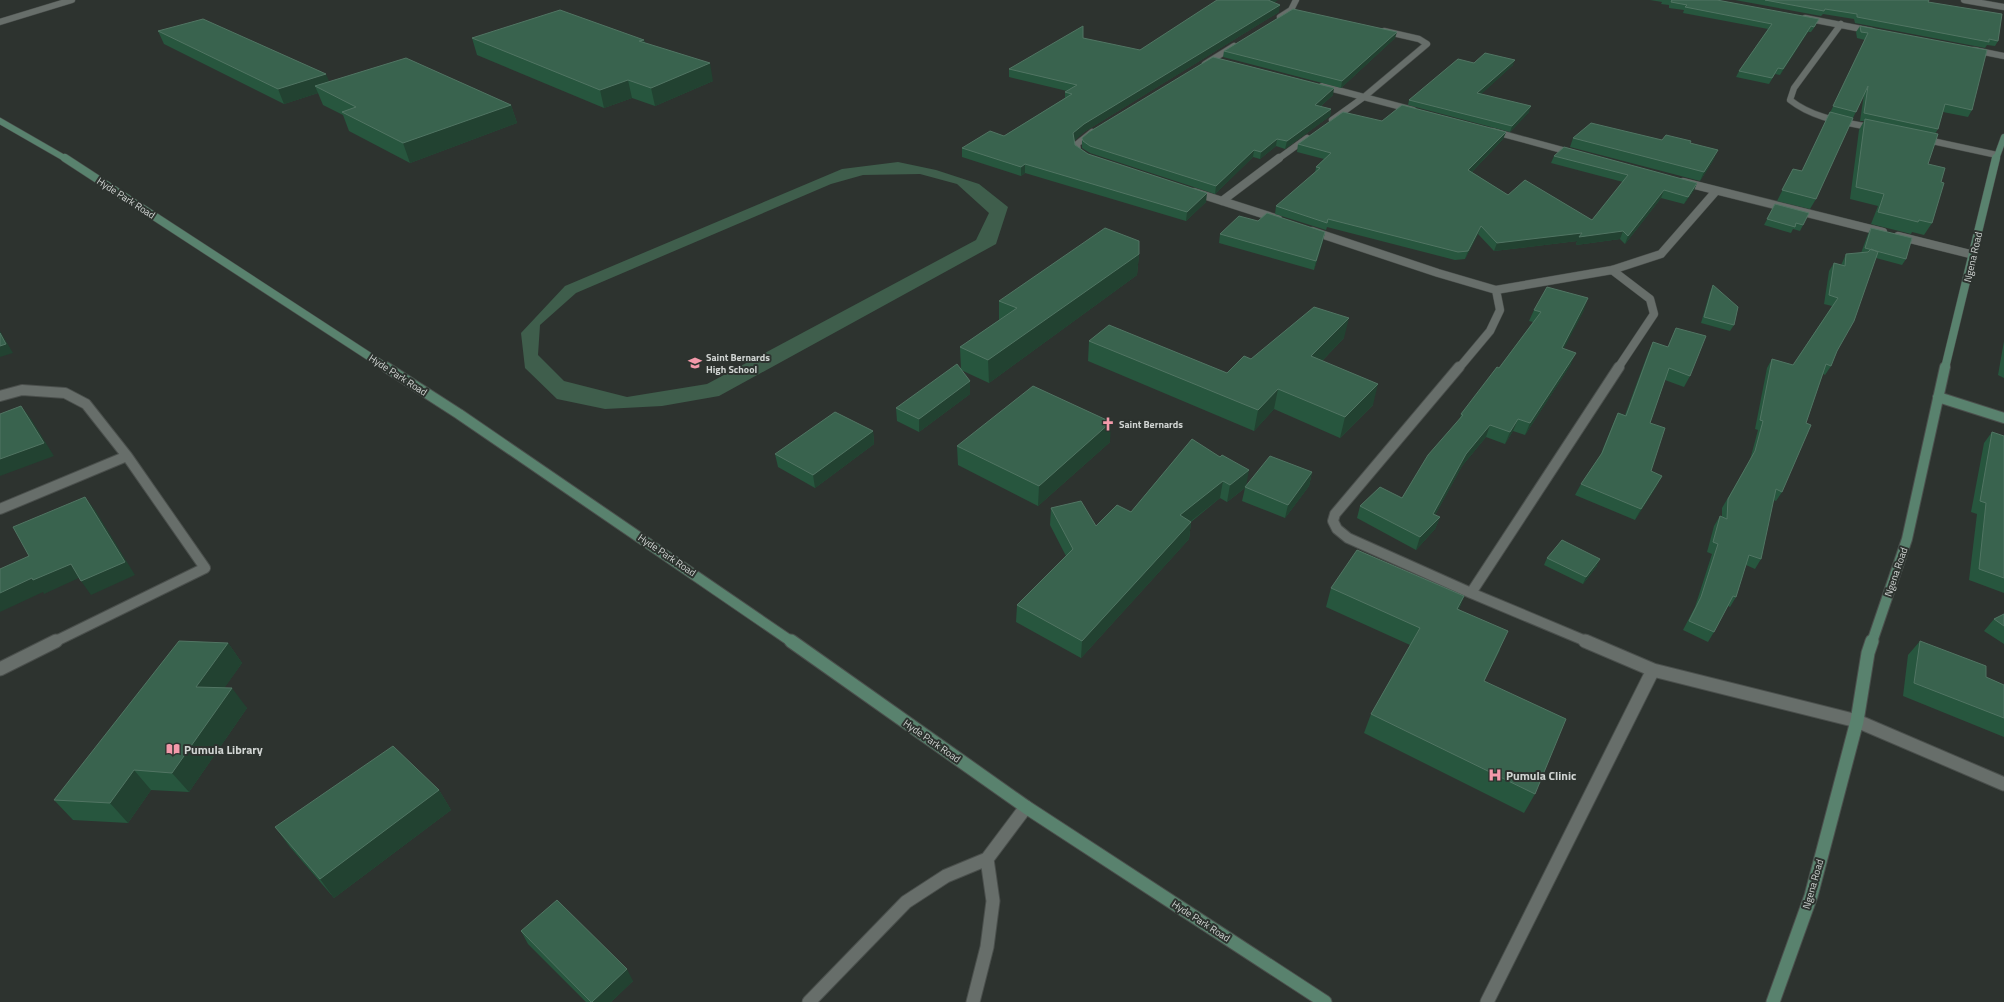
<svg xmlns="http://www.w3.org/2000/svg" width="2004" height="1002" font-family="'Titillium Web',sans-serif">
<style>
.green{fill:#3f5e4c;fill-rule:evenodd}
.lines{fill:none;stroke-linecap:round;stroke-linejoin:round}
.lane-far1-casing{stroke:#4a4f4c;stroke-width:7}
.lane-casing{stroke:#4a4f4c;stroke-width:15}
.street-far3-casing{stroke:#4a4f4c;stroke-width:7}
.street-far2-casing{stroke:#4a4f4c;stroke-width:9}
.street-far1-casing{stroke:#4a4f4c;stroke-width:12}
.street-casing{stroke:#4a4f4c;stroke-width:15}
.secondary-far3-casing{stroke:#4a4f4c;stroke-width:7}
.secondary-far2-casing{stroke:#4a4f4c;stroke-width:9}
.secondary-far1-casing{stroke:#4a4f4c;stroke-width:12}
.secondary-casing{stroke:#4a4f4c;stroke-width:15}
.lane-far1{stroke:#676e6a;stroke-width:6}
.lane{stroke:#676e6a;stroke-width:13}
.street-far3{stroke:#676e6a;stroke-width:6}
.street-far2{stroke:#676e6a;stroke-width:8}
.street-far1{stroke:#676e6a;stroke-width:10}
.street{stroke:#676e6a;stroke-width:13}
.secondary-far3{stroke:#59826e;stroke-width:6}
.secondary-far2{stroke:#59826e;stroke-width:8}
.secondary-far1{stroke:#59826e;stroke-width:10}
.secondary{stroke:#59826e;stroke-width:13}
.wall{fill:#27563e}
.shaded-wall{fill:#224231}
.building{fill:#39634e;stroke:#517563}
.labels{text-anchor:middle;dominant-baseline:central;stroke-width:4;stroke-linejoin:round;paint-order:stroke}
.street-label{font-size:10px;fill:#d1d5d3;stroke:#2d332f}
.poi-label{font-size:10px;font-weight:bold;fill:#d1d5d3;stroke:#2d332f;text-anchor:start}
.near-poi-label{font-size:12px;font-weight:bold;fill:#d1d5d3;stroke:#2d332f;text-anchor:start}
</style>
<rect width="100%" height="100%" fill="#2d332f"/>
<path class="green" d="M898 162 936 170 979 184 1008 207 996 244 719 396 662 406 605 409 557 399 525 368 521 333 565 286 842 169ZM920 174 957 184 989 213 976 240 707 384 627 397 564 381 538 355 540 325 576 293 831 184 863 175Z"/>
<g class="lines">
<g class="lane-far1-casing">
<path id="lane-far1" d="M0 22 72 0"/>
</g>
<g class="lane-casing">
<path id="lane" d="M809 1002 906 902 946 876 987 859 1026 807
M973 1002 987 947 993 901 987 859"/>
</g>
<g class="street-far3-casing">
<path id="street-far3" d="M1964 0 2004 7
M1280 17 1291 10 1296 0
M1805 18 1872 31
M1841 24 1794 88 1790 100C1814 119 1845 122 1874 128
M1974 50 2004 56
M1205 64 1234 46
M1322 86 1413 110
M1332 120 1364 97 1427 44 1419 39 1384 31
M1492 131 1573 153
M1923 139 1997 155
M1084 156 1078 151 1077 144 1092 132
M1278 159 1307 138"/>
</g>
<g class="street-far2-casing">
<path id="street-far2" d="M1683 182 1883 232
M1194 192 1278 219
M1222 201 1279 158
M1312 231 1438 273 1496 290 1612 270 1661 254 1716 191
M1898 236 1974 255
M1612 270 1650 299 1654 314 1618 368
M1459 368 1490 331 1500 310 1496 290"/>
</g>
<g class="street-far1-casing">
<path id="street-far1" d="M1459 367 1335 514 1333 521 1337 529 1348 538 1471 593
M0 396 22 390 65 393 86 404 127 456 205 568 54 642
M0 509 127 456
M1588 642 1471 593 1619 367"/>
</g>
<g class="street-casing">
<path id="street" d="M0 669 56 641
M1653 670 1857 721 2004 784
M1487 1002 1653 670 1585 641"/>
</g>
<g class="secondary-far3-casing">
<path id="secondary-far3" d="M0 121 66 159
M1996 159 2004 137"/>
</g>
<g class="secondary-far2-casing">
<path id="secondary-far2" d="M65 158 387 368
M1945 368 1996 158"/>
</g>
<g class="secondary-far1-casing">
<path id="secondary-far1" d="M386 367 459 414 792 642
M1938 397 2004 418
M1872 642 1907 539 1945 367"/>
</g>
<g class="secondary-casing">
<path id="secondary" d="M791 641 1026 807 1325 1002
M1773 1002 1811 896 1857 721 1868 653 1872 641"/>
</g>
<use href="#lane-far1" class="lane-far1"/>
<use href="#lane" class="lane"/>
<use href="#street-far3" class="street-far3"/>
<use href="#street-far2" class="street-far2"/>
<use href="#street-far1" class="street-far1"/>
<use href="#street" class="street"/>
<use href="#secondary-far3" class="secondary-far3"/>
<use href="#secondary-far2" class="secondary-far2"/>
<use href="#secondary-far1" class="secondary-far1"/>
<use href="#secondary" class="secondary"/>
</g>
<path class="wall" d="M1650 0H1717L1816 25 1811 32H1808L1780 75 1775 74 1769 84 1736 77 1739 71 1768 29 1683 13 1684 10 1669 8V5L1661 4 1662 2Z
M1735 0H1929L1928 2 1998 41 1995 46 1987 45 1985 48 1855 23 1854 19 1823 14 1821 16Z
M1274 3 1279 12 1084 132 1074 141 1075 145 1088 154 1206 202 1186 221 1025 173 1021 176 962 157V148L1004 136 1065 98V92L1067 91 1009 77V69L1140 50Z
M1860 26 1972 110 1968 117 1943 112 1938 129 1935 134 1928 164 1932 223 1924 235 1912 232 1911 234 1871 224 1878 206 1850 199 1859 130 1864 121H1860L1864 94 1816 199 1810 209 1777 201 1793 169 1802 171 1865 40 1857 38 1856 32Z
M158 31 329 82 511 105 517 123 410 163 349 131 343 115 323 105 318 93 284 104 164 44Z
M472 38 644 40 645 43 713 81 655 106 632 98 604 108 477 55Z
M1395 38 1341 88 1223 57 1224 51Z
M1474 63 1513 65 1481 94 1529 112 1510 132 1408 105 1409 100Z
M1333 95 1320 107 1331 109 1330 116 1285 149 1276 146 1260 159 1253 157 1215 194 1090 153 1082 148V138Z
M1382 121 1506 132 1503 139 1472 172 1508 195 1592 220 1623 182 1551 163 1554 156 1697 183 1694 190 1684 204 1661 198 1625 244 1620 239 1576 245 1577 241 1494 251 1478 234 1465 259 1455 260 1327 227 1326 230 1275 214 1276 206 1315 173 1316 167 1324 159 1297 152 1298 144Z
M1573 138 1662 140 1690 143 1714 159 1700 181 1570 147Z
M1775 204 1803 225 1800 231 1793 229 1791 233 1764 225Z
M1871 228 1906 259 1902 265 1876 258 1831 366 1825 375 1823 374 1782 492 1776 501 1773 500 1761 559 1755 569 1746 565 1736 597 1730 607 1728 606 1714 632 1708 642 1683 630 1695 607 1712 554 1707 552 1714 526 1720 516 1722 517V508L1750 460 1758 430 1755 429 1767 368 1772 359 1793 365 1832 306 1824 304 1829 271 1834 263 1841 265 1842 263 1846 254 1861 253 1868 234Z
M1220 234 1323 241 1314 270 1219 243Z
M1139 254 1137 275 989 383 961 370 970 381V394L919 432 897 421 896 408 961 369 960 347 999 320V301Z
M1713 285 1734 325 1730 331 1701 323 1710 292Z
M1534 310H1584L1563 349 1571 364 1525 435 1513 431 1505 444 1486 437 1462 466 1435 515 1440 517 1435 529 1416 550 1357 518 1360 506 1402 498 1460 418 1461 414 1499 368 1533 322 1529 321Z
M1676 328 1690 376 1684 387 1665 380 1650 423 1651 471 1662 476 1656 487 1635 520 1575 495 1581 484 1600 456 1613 424 1618 413 1625 415 1648 353 1653 342 1668 347Z
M1344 338 1322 361 1373 405 1340 438 1274 409 1254 431 1088 361 1089 341 1227 373 1251 359Z
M2004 341V378L1998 375Z
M873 431 874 444 815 488 778 467 775 454Z
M1992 432 2004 436V593L1969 580 1977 514 1971 512 1984 443Z
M1192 439 1246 485 1312 472 1309 486 1285 518 1242 501 1245 488 1227 502 1220 498 1191 522 1189 539 1081 658 1016 622 1017 605 1066 556 1050 525 1051 508 1096 526 1131 512Z
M1110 442 1038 506 958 465 957 446Z
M1547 558 1597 566 1583 584 1544 565Z
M1331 588 1464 596 1459 609 1500 650 1484 681 1535 794 1524 813 1364 733 1371 714 1410 645 1326 607Z
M2004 614V644L1984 631 1994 619Z
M1920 641 1986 677 2004 685V737L1903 696 1908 655Z
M228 643 242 663 224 688 247 708 189 792 151 790 128 823 73 820 54 800Z
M439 790 451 810 334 898 290 847 275 827Z
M521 931 633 981 611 1002H586L528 944Z"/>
<path class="shaded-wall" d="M1268 0H1278L1267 8Z
M1280 5 1279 12 1084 132 1073 142V133L1084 124Z
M1811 26 1808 32 1780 75 1783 69Z
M1397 32 1395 38 1341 88 1342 81Z
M644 40 648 57 639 41Z
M1515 60 1513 65 1476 99 1477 93Z
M710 63 713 81 655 106 651 88Z
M326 74 332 88 315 86 318 93 284 104 278 89Z
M628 80 632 98 604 108 600 90Z
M1334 88 1333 95 1313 113 1315 105Z
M511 105 517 123 410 163 403 143Z
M1531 106 1529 112 1510 132 1512 126Z
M1331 109 1330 116 1285 149 1287 141Z
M1506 132 1503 139 1466 178 1468 170Z
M1277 139 1276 146 1260 159 1261 152Z
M1254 150 1253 157 1215 194 1216 186Z
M1718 150 1714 159 1700 181 1704 172Z
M1025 164V173L1021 176V167Z
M1697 183 1694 190 1684 204 1688 197Z
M1664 190 1661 198 1625 244 1628 236Z
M1207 193 1206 202 1186 221 1187 212Z
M1481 226 1478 234 1465 259 1468 251Z
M1623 231 1620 239 1576 245 1577 241 1494 251 1497 243 1582 233Z
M1325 232 1323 241 1314 270 1316 261Z
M1139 254 1137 275 989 383 988 360Z
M1588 298 1584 310 1558 360 1562 348Z
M1349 318 1344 338 1306 377 1311 356Z
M0 331 13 353 0 357Z
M1576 353 1571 364 1525 435 1530 423Z
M970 381V394L919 432V419Z
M1378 384 1373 405 1340 438 1345 417Z
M1278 389 1274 409 1254 431 1258 410Z
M21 406 31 419 54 456 0 476V459Z
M1518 419 1513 431 1505 444 1510 432Z
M1111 422 1110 442 1038 506 1039 486Z
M1490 425 1486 437 1462 466 1429 526 1433 514 1466 454Z
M873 431 874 444 815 488 813 475Z
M1249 470 1246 487 1227 502 1230 485Z
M1312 472 1309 486 1285 518 1288 505Z
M1662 476 1656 487 1635 520 1641 509Z
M1223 481 1220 498 1177 532 1180 515Z
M85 497 95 510 135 575 91 595 81 581Z
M1440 517 1435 529 1416 550 1420 537Z
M1191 522 1189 539 1081 658 1082 641Z
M1600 559 1597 566 1583 584 1586 577Z
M71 564 81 577 44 594 43 592 0 612V593L32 578Z
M1464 596 1457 615V609Z
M228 643 242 663 211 707 196 687Z
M232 688 247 708 189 792 172 773Z
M134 770 151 790 128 823 110 803Z
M439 790 451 810 334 898 320 879Z
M627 969 633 981 611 1002H592Z"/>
<path class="building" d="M1217 0H1268L1280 5 1084 124 1073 133 1075 145 1088 154 1207 193 1187 212 1025 164 1021 167 962 148 990 131 1004 136 1072 94 1065 92 1077 85 1009 69 1083 26V38L1140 50Z
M1671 0H1717L1819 19 1814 27 1811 26 1783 69 1778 68 1772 78 1739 71 1772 24 1685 7 1687 5 1671 2 1672 0Z
M1765 0H1929L1928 2 2002 14 1998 41 1989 39V42L1857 17V14L1825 9 1824 11Z
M1293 9 1397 32 1342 81 1224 51Z
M560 10 644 40 639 41 710 63 651 88 628 80 600 90 472 38Z
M203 19 326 74 278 89 158 31Z
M1860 26 1987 50 1972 110 1945 104 1938 129 1864 113 1868 86 1856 112 1833 106 1868 33 1861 32Z
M1485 53 1515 60 1477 93 1531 106 1512 126 1409 100 1458 59 1474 63Z
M1213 57 1334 88 1315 105 1331 109 1287 141 1277 139 1261 152 1254 150 1216 186 1090 146 1083 141 1082 138 1089 132Z
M406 58 511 105 403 143 342 112 356 107 315 86Z
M1402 105 1506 132 1468 170 1508 195 1525 180 1592 220 1628 175 1554 156 1564 147 1697 183 1688 197 1664 190 1628 236 1623 231 1579 237 1582 233 1497 243 1481 226 1468 251 1458 252 1328 219 1327 223 1276 206 1320 168 1316 167 1331 153 1298 144 1343 112 1382 121Z
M1830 112 1853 118 1816 199 1782 190 1793 169 1802 171Z
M1865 119 1938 134 1928 164 1945 168 1941 182 1944 183 1932 223 1919 220 1918 222 1878 212 1884 194 1856 187Z
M1591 123 1662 140 1666 135 1691 141 1690 143 1718 150 1704 172 1573 138Z
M1775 204 1809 213 1803 225 1796 223 1795 227 1767 219Z
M1267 213 1325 232 1316 261 1220 234 1239 216 1258 221Z
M1105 228 1139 241V254L988 360 960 347 1017 308 999 301Z
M1871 228 1912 238 1906 259 1865 248Z
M1871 249 1878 252 1854 321 1837 351 1831 366 1826 364 1806 423 1811 425 1782 492 1776 489 1761 559 1749 555 1736 597 1733 596 1714 632 1689 621 1701 597 1718 544 1713 542 1720 516 1727 519 1728 499 1755 451 1763 421 1760 420 1772 359 1793 365 1838 298 1829 295 1834 263 1845 266 1846 254 1868 252Z
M1713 285 1738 307 1734 325 1704 317Z
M1547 287 1588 298 1562 348 1576 353 1530 423 1518 419 1510 432 1490 425 1466 454 1433 514 1440 517 1420 537 1360 506 1380 487 1402 498 1428 455 1463 415 1461 414 1497 367 1499 368 1541 312 1534 310Z
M1314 307 1349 318 1311 356 1378 384 1345 417 1278 389 1258 410 1089 341 1109 325 1227 373 1244 356 1251 359Z
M1676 328 1706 336 1690 376 1669 368 1650 423 1665 428 1651 471 1662 476 1641 509 1581 484 1602 453 1618 413 1626 416 1653 342 1668 347Z
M0 333 6 344 0 346Z
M957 364 970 381 919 419 896 408Z
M1033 386 1111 422 1039 486 957 446Z
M21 406 44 443 0 459V414Z
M835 412 873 431 813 475 775 454Z
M1992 432 2004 436V578L1979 569 1986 503 1980 501Z
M1192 439 1220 457 1222 455 1249 470 1230 485 1223 481 1180 515 1191 522 1082 641 1017 605 1073 549 1051 508 1081 501 1096 526 1117 505 1131 512Z
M1270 456 1312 472 1288 505 1245 487Z
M85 497 125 562 81 581 71 564 33 580 32 578 0 593V569L29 556 13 527Z
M1562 540 1600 559 1586 577 1547 558Z
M1357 550 1464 596 1457 609 1508 631 1484 681 1566 719 1535 794 1371 714 1420 628 1331 588Z
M2004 614V626L1994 619Z
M179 641 228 643 196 687 232 688 172 773 134 770 110 803 54 800Z
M1920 641 1986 666V677L2004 685V718L1914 683Z
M393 746 439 790 320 879 275 827Z
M557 900 627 969 592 1002H591L521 931Z"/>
<defs>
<g id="school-bare" transform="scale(1.08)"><path d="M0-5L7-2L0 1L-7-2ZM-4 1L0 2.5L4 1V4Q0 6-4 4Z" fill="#f39aaa" stroke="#2d332f" stroke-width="2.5" paint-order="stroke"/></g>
<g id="church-bare" transform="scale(1.08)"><path d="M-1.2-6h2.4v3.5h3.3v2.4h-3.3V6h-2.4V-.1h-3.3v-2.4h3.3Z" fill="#f39aaa" stroke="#2d332f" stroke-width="2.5" paint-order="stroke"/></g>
<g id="library-bare" transform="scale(1.08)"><path d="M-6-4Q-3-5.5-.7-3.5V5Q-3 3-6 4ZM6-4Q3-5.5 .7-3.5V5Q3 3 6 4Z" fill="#f39aaa" stroke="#2d332f" stroke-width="2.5" paint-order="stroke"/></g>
<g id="hospital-bare" transform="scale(1.08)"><path d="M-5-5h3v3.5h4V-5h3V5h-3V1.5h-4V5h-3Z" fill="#f39aaa" stroke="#2d332f" stroke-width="2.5" paint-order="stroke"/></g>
</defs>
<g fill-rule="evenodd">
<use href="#school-bare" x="695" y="363"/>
<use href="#church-bare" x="1108" y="424"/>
<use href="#library-bare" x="173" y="749"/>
<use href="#hospital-bare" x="1495" y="775"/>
</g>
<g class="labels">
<g class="street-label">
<text transform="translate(126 198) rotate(33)">Hyde Park Road</text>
<text transform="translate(1973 257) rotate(-77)">Ngena Road</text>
<text transform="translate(398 375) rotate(33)">Hyde Park Road</text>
<text transform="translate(667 555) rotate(34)">Hyde Park Road</text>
<text transform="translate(1896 572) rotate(-71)">Ngena Road</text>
<text transform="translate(932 741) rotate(35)">Hyde Park Road</text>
<text transform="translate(1813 884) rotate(-74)">Ngena Road</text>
<text transform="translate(1201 921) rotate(33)">Hyde Park Road</text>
</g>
<g class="poi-label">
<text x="706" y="357">Saint Bernards<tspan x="706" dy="12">High School</tspan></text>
<text x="1119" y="424">Saint Bernards</text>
</g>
<g class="near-poi-label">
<text x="184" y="749">Pumula Library</text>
<text x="1506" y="775">Pumula Clinic</text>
</g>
</g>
</svg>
